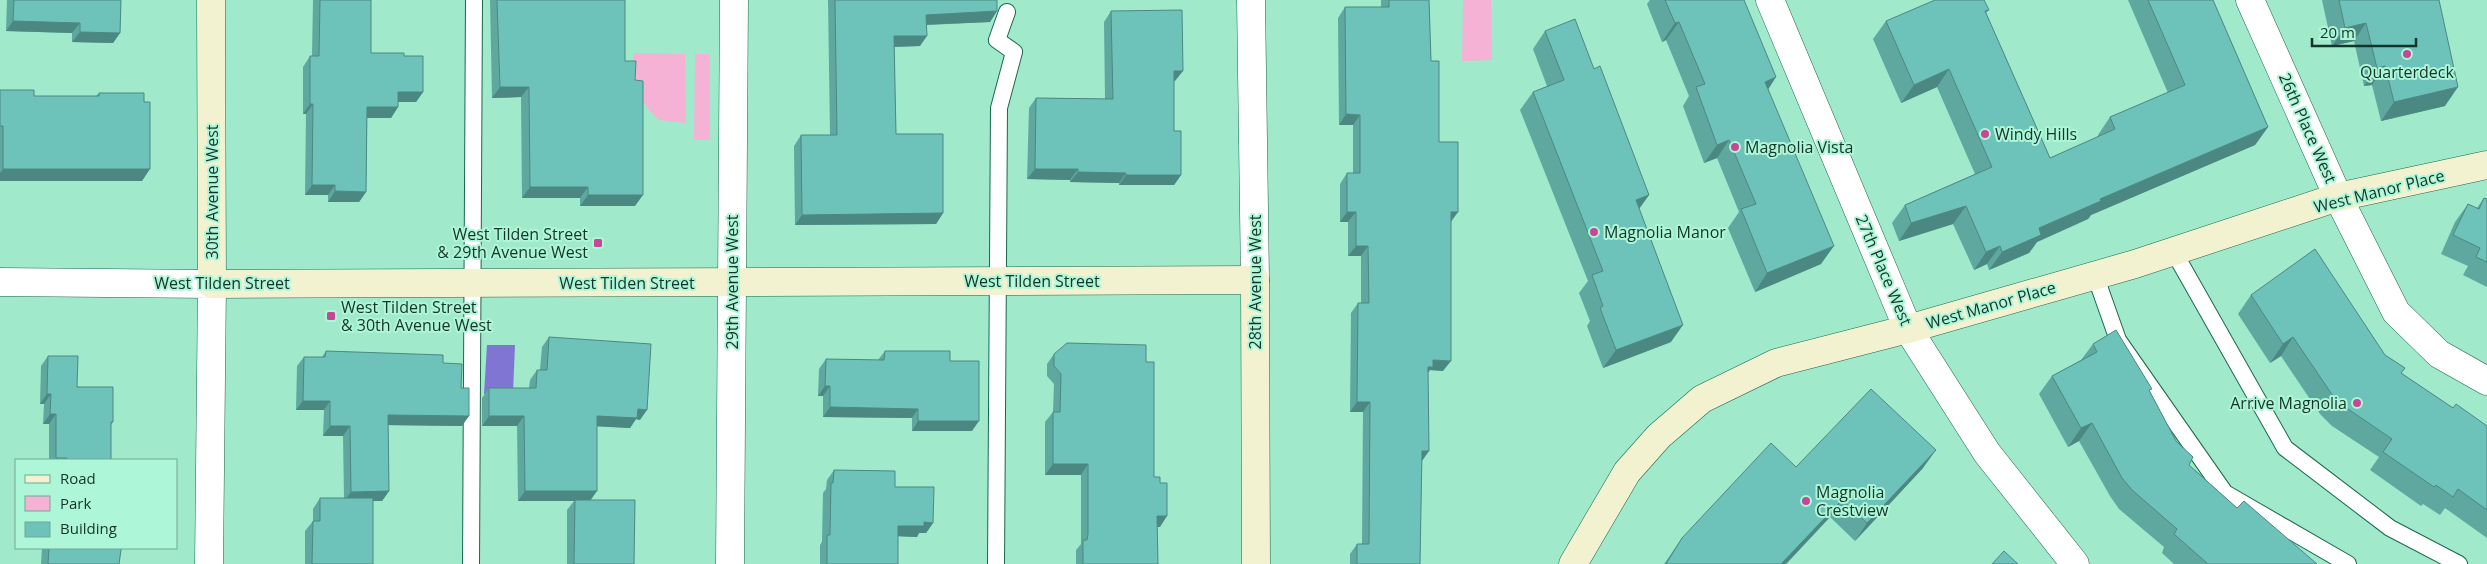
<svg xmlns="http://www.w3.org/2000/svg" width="2487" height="564" font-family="'Open Sans',sans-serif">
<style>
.green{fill:#f5b2d5}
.water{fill:#8075d2}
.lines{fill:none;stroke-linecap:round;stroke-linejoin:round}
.lane-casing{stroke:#1a684f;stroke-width:18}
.street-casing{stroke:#1a684f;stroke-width:29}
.secondary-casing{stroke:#1a684f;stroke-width:29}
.lane{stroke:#fff;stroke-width:16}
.street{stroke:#fff;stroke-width:28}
.secondary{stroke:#f3f2d0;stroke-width:28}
.wall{fill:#5ea8a0}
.shaded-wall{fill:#4c8882}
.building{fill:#6dc3ba;stroke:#4c8882}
.poi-dot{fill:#c64793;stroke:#adf7d8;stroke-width:2}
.labels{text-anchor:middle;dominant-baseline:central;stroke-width:4;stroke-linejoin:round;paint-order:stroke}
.poi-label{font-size:16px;fill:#163429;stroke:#adf7d8;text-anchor:start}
.street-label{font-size:16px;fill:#163429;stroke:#adf7d8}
</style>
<rect width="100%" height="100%" fill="#a0e9cb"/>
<path class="green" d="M1463 0H1491L1492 60 1462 61Z
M633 53 685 54 686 123 659 120C637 100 633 82 633 53Z
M695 54H710V140H694Z"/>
<path class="water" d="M487 345H515L513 393 484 394Z"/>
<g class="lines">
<g class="lane-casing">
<path id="lane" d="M2174 252 2285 448 2390 528 2459 564
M2095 275 2118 340 2225 493 2348 564
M471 564 474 0
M996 564 999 108 1014 52 997 40 1007 12"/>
</g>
<g class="street-casing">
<path id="street" d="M1251 0 1255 280
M1770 0 1908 329 1987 453 2075 564
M2250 0 2338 197 2396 312 2439 354 2487 381
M0 282 212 284 209 564
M730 564 734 0"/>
</g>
<g class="secondary-casing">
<path id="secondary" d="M211 0 212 284 1255 280 1256 564
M1573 564 1627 472 1659 436 1702 399 1776 363 1908 329 2135 264 2338 197 2487 165"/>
</g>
<use href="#lane" class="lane"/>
<use href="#street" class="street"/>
<use href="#secondary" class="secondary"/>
</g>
<path class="wall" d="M7 0H121L120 33 113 43 72 42V33L6 31Z
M313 0H371V53L404 56 423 92 416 102H398V107L391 118H367L366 192 359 202H328V195H305L306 114H303V67L310 56H312Z
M490 0H625V61L635 206H580V198H522L521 97 492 98Z
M828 0H997V11L990 22 927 25 920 46 894 47 896 134 943 213 936 224 795 225 794 146 801 135H830Z
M1381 0H1429L1431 61 1439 142 1458 212 1451 222 1443 371 1430 370 1428 373 1421 461 1420 564H1350V554L1357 544H1362L1363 412H1350L1351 313 1358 303H1361V256H1348V222H1340V184L1347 173H1353V125H1339L1338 18 1345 7H1381Z
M1650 0H1744L1768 89 1821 264 1755 292 1728 228 1739 212 1717 158 1704 163 1683 106 1689 96 1666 40 1662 42 1647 4Z
M2128 0H2213L2268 127 2255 145 2091 215 2088 219 2037 242 2029 253 1989 270 1987 264 1974 270 1953 224 1899 241 1892 223 1905 205 1975 174 1937 87 1901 103 1873 39 1886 21 1989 10 1986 13 2050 158 2098 137V135L2110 117 2168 93Z
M2322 0H2439L2445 106 2381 121 2372 85 2364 86 2354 41 2332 46Z
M1111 11 1175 81H1174V131L1181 175 1174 185H1119V183L1070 182V180L1027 179 1029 108 1036 98 1105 99 1104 22Z
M1545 31 1594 69 1649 195 1639 209 1671 342 1603 368 1587 326 1590 321 1579 293 1588 281 1520 110 1533 92 1547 86 1533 49Z
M0 90 34 96H96L99 93 142 181H0Z
M2484 198 2487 199V287L2463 275 2468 266 2441 254 2455 222 2468 204 2477 208Z
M2251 295 2385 355 2405 368 2401 373 2453 408 2487 426V538L2445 508 2440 515 2423 504 2421 506 2370 470 2379 457 2332 426 2320 414 2281 356 2270 363 2238 314Z
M549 337 640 420 636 419 630 428 597 426 590 500 634 564H567V510L574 501H518L517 426H482V398L489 388H529L530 380 537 370H540L542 347Z
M2093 344 2150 392 2189 465 2237 508 2317 564H2174L2162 553 2164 547 2119 509 2110 496 2079 441 2068 447 2039 394 2052 376 2081 360Z
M326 351 443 363 461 388 462 426 388 425 389 491 382 501H373V564H305V531L313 521V509L320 498H344L343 436H323L324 410H296L297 366 304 357H322Z
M885 351 950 361 972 431H912V418L823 417V396H818L819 369 826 359 878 360Z
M1054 354 1146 362 1154 477 1160 527H1157L1158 564H1076V550L1081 544V475H1045V422L1053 412 1054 384 1047 376V364Z
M48 356 113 422 111 425V460H49V424H43L44 404H40L41 366Z
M1796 467 1923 468 1855 541 1830 517 1786 564H1664L1682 538Z
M834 470 895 487 933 523 926 533H919L917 537 898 536V564H820V545L822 542 823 493 826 489 827 480Z
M42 548H121L119 564H41Z"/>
<path class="shaded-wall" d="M997 11 990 22 919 25 926 15Z
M13 21 80 23 72 33 6 31Z
M1679 22 1666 40 1662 42 1675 23Z
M2366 23 2354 41 2332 46 2345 28Z
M80 32 120 33 113 43 72 42Z
M894 36H927L920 46 887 47Z
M2385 66 2372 85 2364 86 2377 68Z
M1949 69 1937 87 1901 103 1914 85Z
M1174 71H1183L1175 81H1167Z
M1776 77 1764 96 1765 82Z
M500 87H529L521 97 492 98Z
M2458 87 2445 106 2381 121 2394 102Z
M398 92H423L416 102H391Z
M310 104H313L306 114H303Z
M367 107H398L391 118H360Z
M1346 114 1360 115 1353 125H1339Z
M2268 127 2255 145 2091 215 2088 219 2037 242 2029 253 1989 270 2002 252 2039 228 2100 199Z
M1729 140 1717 158 1704 163 1717 145Z
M3 169H150L142 181H0V173Z
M1035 169H1078L1070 180 1027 179Z
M1078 172 1126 173 1119 183 1070 182Z
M1126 175H1181L1174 185H1119Z
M312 185H335L328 195H305Z
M530 187H588L580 198H522Z
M335 191 366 192 359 202H328Z
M588 195H643L635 206H580Z
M1649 195 1636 213V200Z
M1966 206 1953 224 1899 241 1911 223Z
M1347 212H1356L1348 222H1340Z
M1451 212H1458L1450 222Z
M943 213 936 224 795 225 802 215Z
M1356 246H1368L1361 256H1348Z
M1834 246 1821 264 1755 292 1767 273Z
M2000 246 1987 264 1974 270 1986 252Z
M1683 325 1671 342 1603 368 1616 350Z
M2293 337 2281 356 2270 363 2283 344Z
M1433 360 1451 361 1443 371 1430 370 1425 377H1421Z
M825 386H830L823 396H818Z
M47 394H51L44 404H40Z
M303 401H330L324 410H296Z
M1357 402H1370L1363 412H1350Z
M830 407 918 409 912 418 823 417Z
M638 409 647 410 640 420 636 419 630 428 590 426 597 416Z
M50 414H56L49 424H43Z
M388 415 469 416 462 426 381 425Z
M489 416H524L517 426H482Z
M918 421H979L972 431H912Z
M2092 423 2079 441 2068 447 2081 428Z
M330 426H350L343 436H323Z
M1936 450 1923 468 1855 541 1867 523Z
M1422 451H1429L1422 461Z
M56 458H67L65 460H55Z
M1053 464H1088L1081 475H1045Z
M389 491 382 501H344L351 492Z
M525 491H597L590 501H518Z
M1842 500 1830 517 1786 564H1781Z
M1157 516H1167L1160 527H1150Z
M924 522 933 523 926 533H919L917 537 891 536 898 526Z"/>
<path class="building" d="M14 0H121L120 33 80 32V23L13 21Z
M320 0H371V53H404V56H423V92H398V107H367L366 192 335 191V185H312L313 104H310V56H319Z
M497 0H625V61H636L635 80 643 81V195H588V187H530L529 87H500Z
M835 0H997V11L926 15 927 36H894L896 134H943V213L802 215 801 135H837Z
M1389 0H1429L1431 61H1439V142H1458V212H1451V361L1433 360V367H1428L1429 451H1422L1420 564H1357V544H1369L1370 402H1357L1358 303H1369L1368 246H1356V212H1347V173H1360V115L1346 114 1345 7H1389Z
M1665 0H1744L1776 77 1765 82 1834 246 1767 273 1741 209 1756 204 1729 140 1717 145 1696 87 1705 84 1679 22 1675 23Z
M1935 0H1984L1989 10 1985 11 2050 158 2115 129 2110 117 2185 85 2148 0H2213L2268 127 2100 199 2101 201 2039 228 2041 235 2002 252 2000 246 1986 252 1966 206 1911 223 1905 205 1992 167 1949 69 1914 85 1886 21Z
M2339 0H2439L2458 87 2394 102 2385 66 2377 68 2366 23 2345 28Z
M1182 10 1183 71H1174V131H1181V175H1126V173L1078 172V169H1035L1036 98 1113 99 1111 11Z
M1575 19 1594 69 1600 66 1649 195 1636 200 1683 325 1616 350 1600 308 1603 306 1592 275 1603 271 1533 92 1564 80 1545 31Z
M0 90H34V96H99V93H144V102H150V169H3V126H0Z
M2484 198 2487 199V262L2476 257 2480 248 2453 235 2468 204 2479 209Z
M2315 249 2385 355 2405 368 2401 373 2453 408 2456 404 2487 426V510L2458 489 2453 497 2436 485 2434 487 2383 452 2392 439 2345 407 2333 396 2293 337 2283 344 2251 295Z
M2116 330 2152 389 2149 390 2176 441 2193 457 2189 465 2237 508 2244 501 2317 564H2208L2174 534 2177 529 2132 490 2122 478 2092 423 2081 428 2052 376 2097 352 2093 344Z
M549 337 651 344 647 410 638 409 637 418 597 416V491H525L524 416H489V388H536L537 370H547Z
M1067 343 1146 345V362H1154V477H1160V483H1167V516H1157L1158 564H1083V540H1087L1088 534V464H1053V412H1060L1061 374 1054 366V354Z
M326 351 443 355V363L462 364 461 388H469V416L388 415 389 491 351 492 350 426H330V401H303L304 357H325Z
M885 351H950V361H979V421H918V409L830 407V386H825L826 359 884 360Z
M48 356H78L77 387H113V422H111V460H67V458H56V414H50L51 394H47Z
M1871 389 1936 450 1867 523 1842 500 1781 564H1666L1682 538 1771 443 1796 467Z
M834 470 895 471V487H934L933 523 924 522V526H898V564H827V535H830L831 483H833Z
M320 498H373V564H312L313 521H320Z
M575 500H635L634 564H574Z
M49 548H121V550L119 564H48Z
M2004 551 2018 564H1992Z"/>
<g class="poi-dot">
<circle cx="2407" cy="54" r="5"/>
<circle cx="1985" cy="134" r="5"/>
<circle cx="1735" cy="147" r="5"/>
<circle cx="1594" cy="232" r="5"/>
<rect x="593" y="238" width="10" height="10" rx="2.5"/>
<rect x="326" y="311" width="10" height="10" rx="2.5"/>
<circle cx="2357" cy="403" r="5"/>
<circle cx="1806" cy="501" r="5"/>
</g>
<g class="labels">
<g class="poi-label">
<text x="2407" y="72" text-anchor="middle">Quarterdeck</text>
<text x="1995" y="134">Windy Hills</text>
<text x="1745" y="147">Magnolia Vista</text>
<text x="1604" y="232">Magnolia Manor</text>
<text x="588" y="234" text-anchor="end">West Tilden Street<tspan x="588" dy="18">&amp; 29th Avenue West</tspan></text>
<text x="341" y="307">West Tilden Street<tspan x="341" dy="18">&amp; 30th Avenue West</tspan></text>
<text x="2347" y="403" text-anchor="end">Arrive Magnolia</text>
<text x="1816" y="492">Magnolia<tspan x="1816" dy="18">Crestview</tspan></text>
</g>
<g class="street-label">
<text transform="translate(2308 128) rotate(66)">26th Place West</text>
<text transform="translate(2379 191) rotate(-14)">West Manor Place</text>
<text transform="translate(212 192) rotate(-90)">30th Avenue West</text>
<text transform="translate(1884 270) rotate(67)">27th Place West</text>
<text x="1032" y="281">West Tilden Street</text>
<text transform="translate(732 282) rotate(-90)">29th Avenue West</text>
<text transform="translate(1255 282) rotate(-90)">28th Avenue West</text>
<text x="222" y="283">West Tilden Street</text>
<text x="627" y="283">West Tilden Street</text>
<text transform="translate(1991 305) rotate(-16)">West Manor Place</text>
</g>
</g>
<rect x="15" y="459" width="162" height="90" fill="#adf7d8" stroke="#71a992"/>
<rect x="25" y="475" width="25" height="8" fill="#f3f2d0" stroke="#71a992"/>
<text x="60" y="484" font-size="15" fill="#163429">Road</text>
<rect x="25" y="496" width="25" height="15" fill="#f5b2d5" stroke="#71a992"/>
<text x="60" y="509" font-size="15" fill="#163429">Park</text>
<rect x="25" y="522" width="25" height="15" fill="#6dc3ba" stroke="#71a992"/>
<text x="60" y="534" font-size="15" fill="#163429">Building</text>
<path d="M2312 38v8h104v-8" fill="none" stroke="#163429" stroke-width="2.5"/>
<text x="2320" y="38" font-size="15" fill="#163429" stroke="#adf7d8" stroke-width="4" paint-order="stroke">20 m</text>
</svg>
